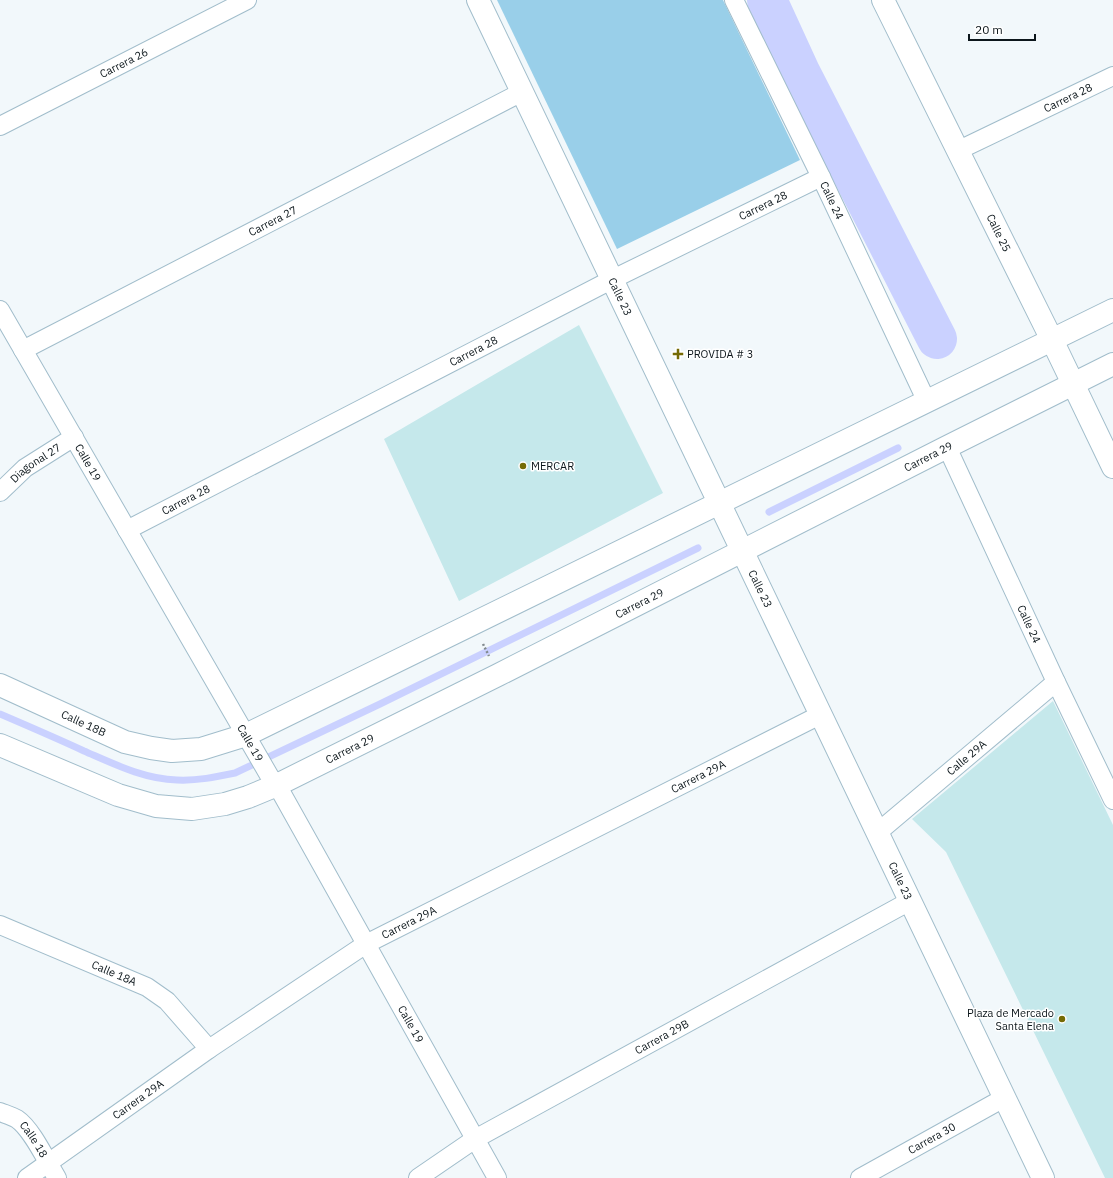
<svg xmlns="http://www.w3.org/2000/svg" width="1113" height="1178" font-family="'IBM Plex Sans',sans-serif">
<style>
.green{fill:#99cfe9}
.lines{fill:none;stroke-linecap:round;stroke-linejoin:round}
.stream{stroke:#cad1ff;stroke-width:7}
.river{stroke:#cad1ff;stroke-width:40}
.building{fill:#c5e8eb}
.minor-casing{stroke:#a1bdcb;stroke-width:20}
.tertiary-casing{stroke:#a1bdcb;stroke-width:24}
.primary-casing{stroke:#a1bdcb;stroke-width:24}
.path{stroke:#838b8f;stroke-width:2.5;stroke-dasharray:2 2;stroke-linecap:butt}
.minor{stroke:#fff;stroke-width:18}
.tertiary{stroke:#fff;stroke-width:22}
.primary{stroke:#fff;stroke-width:22}
.poi-dot{fill:#756b05;stroke:#fff;stroke-width:1.5}
.labels{text-anchor:middle;dominant-baseline:central;stroke-width:3;stroke-linejoin:round;paint-order:stroke}
.street-label{font-size:11px;fill:#0c161b;stroke:#fff}
.poi-label{font-size:11px;fill:#0c161b;stroke:#fff;text-anchor:start}
</style>
<rect width="100%" height="100%" fill="#f2f8fb"/>
<path class="green" d="M497 0H723L800 160 617 249Z"/>
<g class="lines">
<path class="stream" d="M769 512 898 448
M0 714C28 726 56 738 84 751 114 764 144 779 177 780 197 781 216 777 235 773L380 704 698 548"/>
<path class="river" d="M767 0 801 74 937 339"/>
</g>
<path class="building" d="M579 325 663 493 459 601 384 439Z
M1053 701 1113 825V1178H1105L946 852 912 819Z"/>
<g class="lines">
<g class="minor-casing">
<g id="minor">
<path id="s1" d="M734 0 821 177 927 402"/>
<path id="s2" d="M0 126 247 0"/>
<path id="s3" d="M957 151 1113 76"/>
<path id="s4" d="M0 310 270 777 277 785 497 1178"/>
<path id="s5" d="M23 350 522 92"/>
<path id="s6" d="M947 447 1056 682 1113 800"/>
<path id="s7" d="M0 492 25 468 74 437"/>
<path id="s8" d="M127 530 611 280 821 177"/>
<path id="s9" d="M877 833 1056 682"/>
<path id="s10" d="M0 925 147 987 167 1001 209 1049"/>
<path id="s11" d="M0 1112C5 1114 12 1116 17 1119 32 1129 47 1162 57 1178"/>
<path id="s12" d="M27 1178 209 1049 366 944 820 715"/>
<path id="s13" d="M418 1178 475 1139 910 901"/>
<path id="s14" d="M860 1178 1004 1098"/>
</g>
</g>
<g class="tertiary-casing">
<g id="tertiary">
<path id="s15" d="M0 685 125 742 151 748 172 751 201 749 246 735 1113 310"/>
<path id="s16" d="M0 745 118 795 156 806 192 809 225 804 248 797 277 785 498 675 947 447 1113 364"/>
</g>
</g>
<g class="primary-casing">
<g id="primary">
<path id="s17" d="M478 0 1043 1178"/>
<path id="s18" d="M883 0 1052 340 1113 467"/>
</g>
</g>
<path class="path" d="M483 644 489 656"/>
<use href="#minor" class="minor"/>
<use href="#tertiary" class="tertiary"/>
<use href="#primary" class="primary"/>
</g>
<g class="poi-dot">
<path d="M676 348h4v4h4v4h-4v4h-4v-4h-4v-4h4z"/>
<circle cx="523" cy="466" r="4"/>
<circle cx="1062" cy="1019" r="4"/>
</g>
<g class="labels">
<g class="street-label">
<text stroke="none"><textPath href="#s2" startOffset="139">Carrera 26</textPath></text>
<text stroke="none"><textPath href="#s3" startOffset="123">Carrera 28</textPath></text>
<text stroke="none"><textPath href="#s1" startOffset="223">Calle 24</textPath></text>
<text stroke="none"><textPath href="#s8" startOffset="714">Carrera 28</textPath></text>
<text stroke="none"><textPath href="#s5" startOffset="281">Carrera 27</textPath></text>
<text stroke="none"><textPath href="#s18" startOffset="260">Calle 25</textPath></text>
<text stroke="none"><textPath href="#s17" startOffset="329">Calle 23</textPath></text>
<text stroke="none"><textPath href="#s8" startOffset="390">Carrera 28</textPath></text>
<text stroke="none"><textPath href="#s16" startOffset="1022">Carrera 29</textPath></text>
<text stroke="none"><textPath href="#s7" startOffset="46">Diagonal 27</textPath></text>
<text stroke="none"><textPath href="#s4" startOffset="176">Calle 19</textPath></text>
<text stroke="none"><textPath href="#s8" startOffset="66">Carrera 28</textPath></text>
<text stroke="none"><textPath href="#s17" startOffset="653">Calle 23</textPath></text>
<text stroke="none"><textPath href="#s16" startOffset="698">Carrera 29</textPath></text>
<text stroke="none"><textPath href="#s6" startOffset="195">Calle 24</textPath></text>
<text stroke="none"><textPath href="#s15" startOffset="92">Calle 18B</textPath></text>
<text stroke="none"><textPath href="#s4" startOffset="500">Calle 19</textPath></text>
<text stroke="none"><textPath href="#s16" startOffset="374">Carrera 29</textPath></text>
<text stroke="none"><textPath href="#s9" startOffset="117">Calle 29A</textPath></text>
<text stroke="none"><textPath href="#s12" startOffset="784">Carrera 29A</textPath></text>
<text stroke="none"><textPath href="#s17" startOffset="977">Calle 23</textPath></text>
<text stroke="none"><textPath href="#s12" startOffset="460">Carrera 29A</textPath></text>
<text stroke="none"><textPath href="#s10" startOffset="124">Calle 18A</textPath></text>
<text stroke="none"><textPath href="#s4" startOffset="824">Calle 19</textPath></text>
<text stroke="none"><textPath href="#s13" startOffset="282">Carrera 29B</textPath></text>
<text stroke="none"><textPath href="#s12" startOffset="136">Carrera 29A</textPath></text>
<text stroke="none"><textPath href="#s14" startOffset="82">Carrera 30</textPath></text>
<text stroke="none"><textPath href="#s11" startOffset="45">Calle 18</textPath></text>
</g>
<g class="poi-label">
<text x="687" y="354">PROVIDA # 3</text>
<text x="531" y="466">MERCAR</text>
<text x="1054" y="1013" text-anchor="end">Plaza de Mercado<tspan x="1054" dy="13">Santa Elena</tspan></text>
</g>
</g>
<path d="M969 34v6h66v-6" fill="none" stroke="#0c161b" stroke-width="2"/>
<text x="975" y="34" font-size="12" fill="#0c161b" stroke="#ffffff" stroke-width="3" paint-order="stroke">20 m</text>
</svg>
